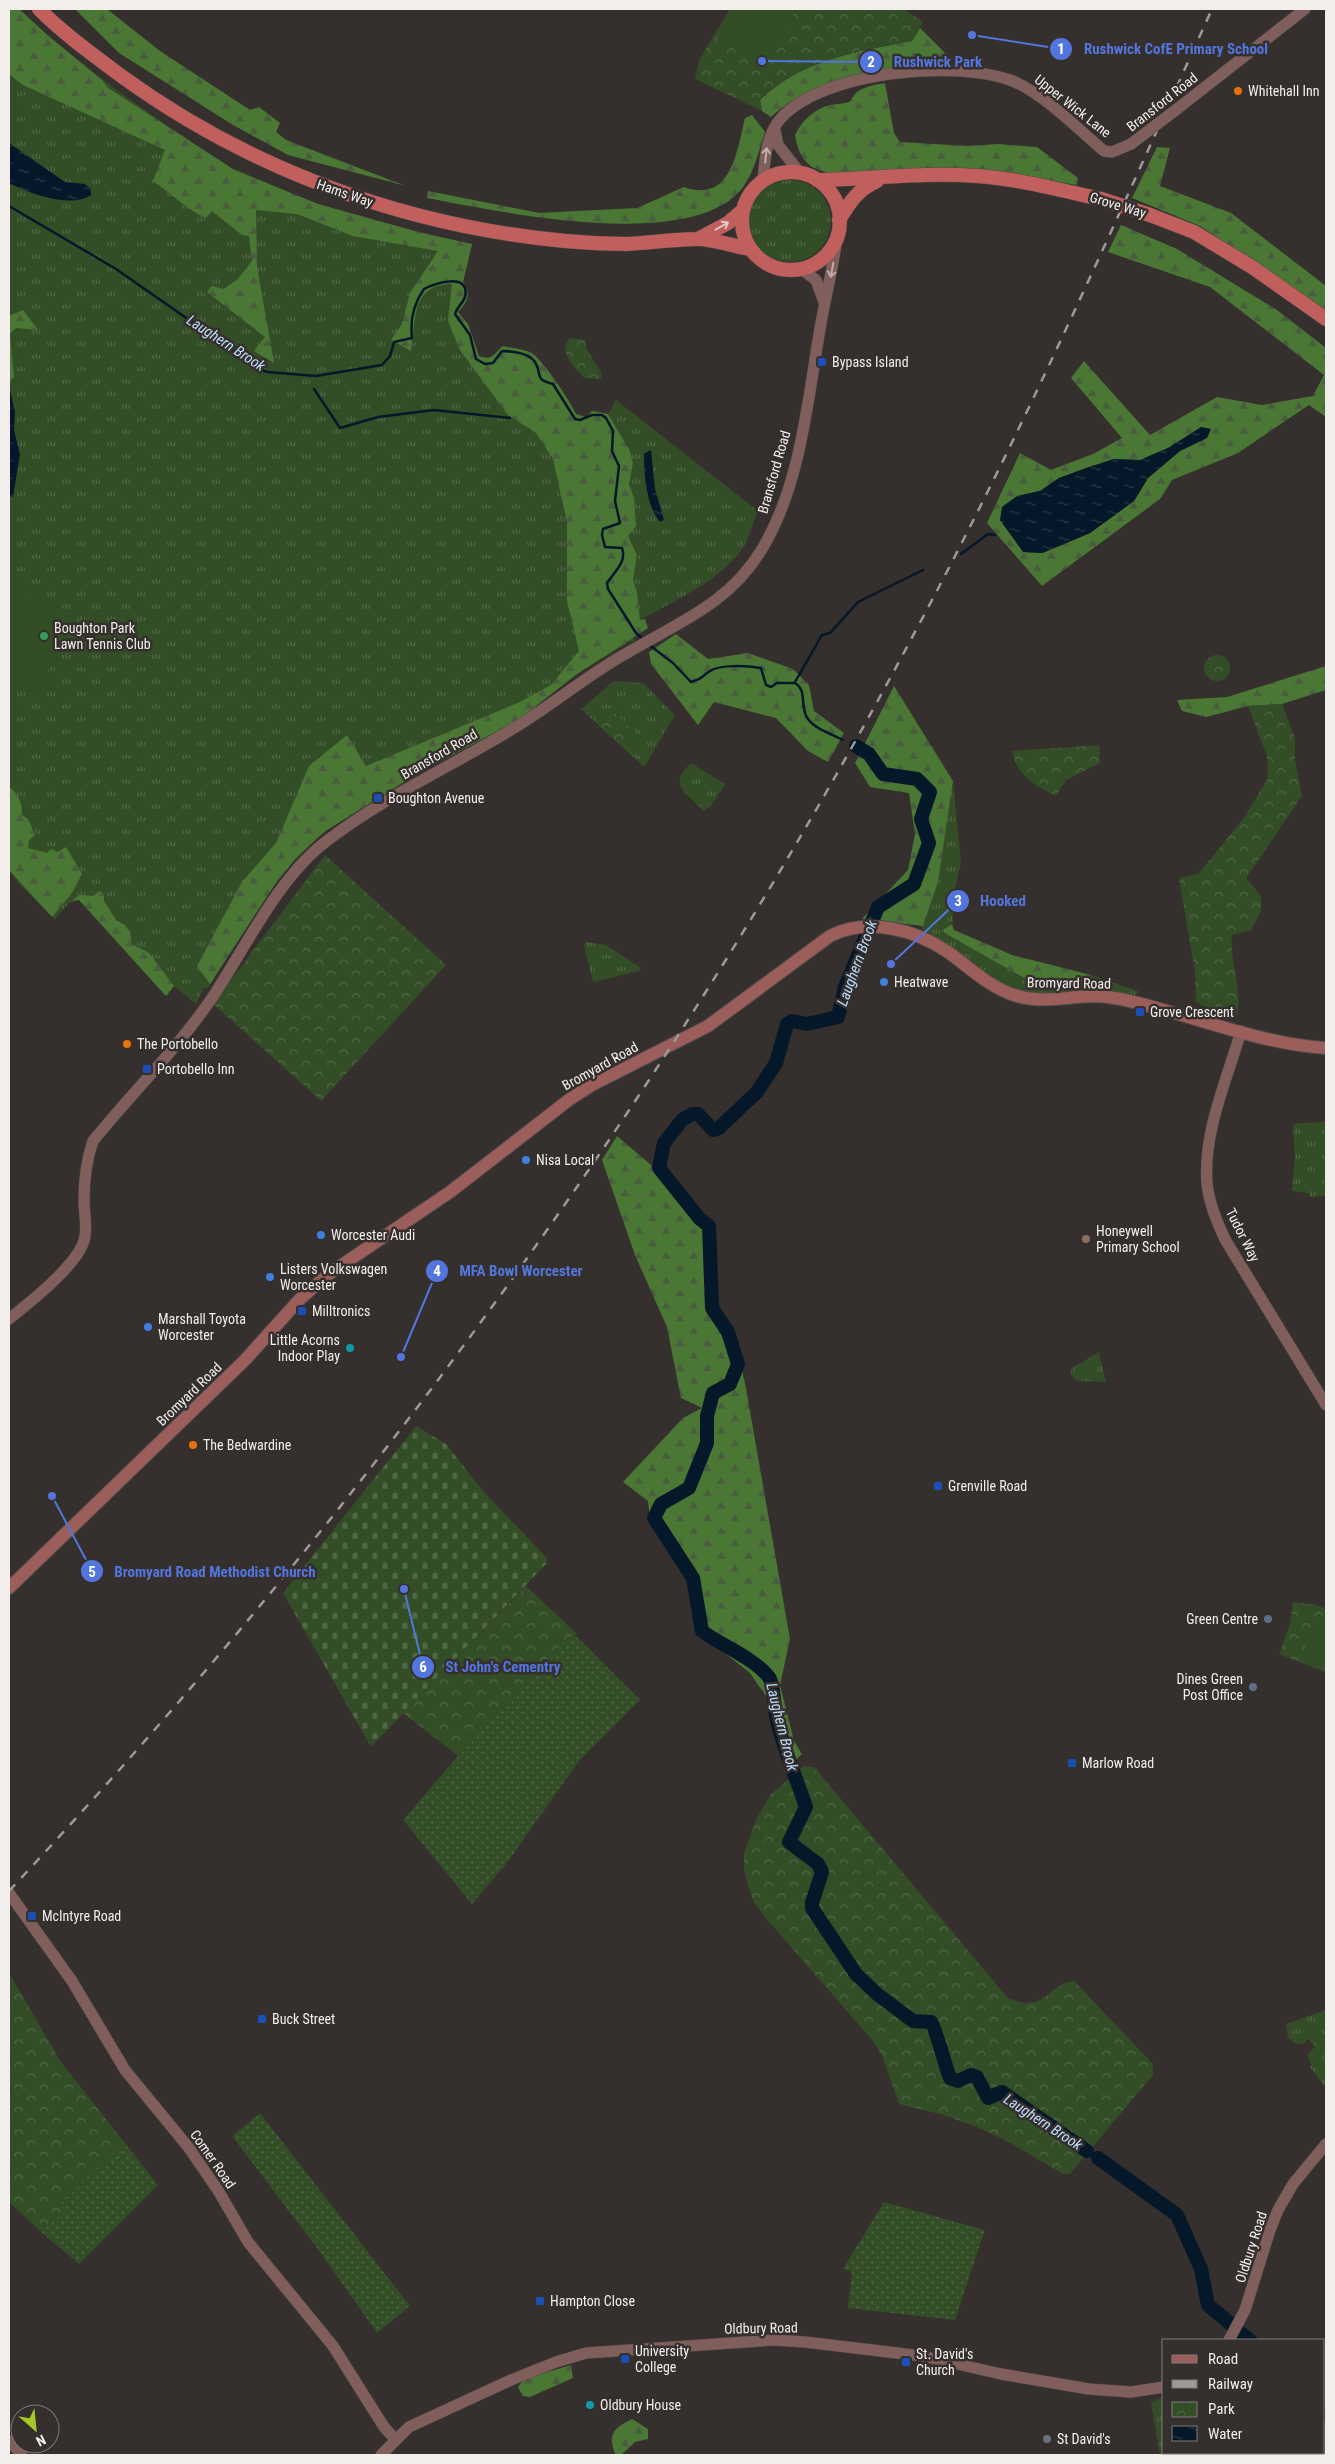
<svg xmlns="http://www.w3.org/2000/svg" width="1335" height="2464" font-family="'Roboto Condensed',sans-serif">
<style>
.grass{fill:url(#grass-tufts)}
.forest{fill:url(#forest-firs);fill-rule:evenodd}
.cemetery{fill:url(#cemetery-stones)}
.park{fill:url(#park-crowns)}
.garden{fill:url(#garden-dots)}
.pitch{fill:#334e27}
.water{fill:url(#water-ripples)}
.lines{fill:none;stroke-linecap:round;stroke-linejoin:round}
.stream{stroke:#041829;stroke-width:2.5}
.river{stroke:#041829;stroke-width:14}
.secondary-casing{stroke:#4f4b49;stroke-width:12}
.primary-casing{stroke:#4f4b49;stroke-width:14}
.highway-casing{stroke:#4f4b49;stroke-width:15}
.secondary{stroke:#7f5e5b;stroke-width:11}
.primary{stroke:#9b5e5b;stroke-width:12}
.highway{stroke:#c05f5c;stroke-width:14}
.rail{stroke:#9e9a98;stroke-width:2.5;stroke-dasharray:9 9;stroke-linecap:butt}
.secondary-bridge-casing{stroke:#4f4b49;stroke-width:12;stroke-linecap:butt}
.highway-bridge-casing{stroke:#4f4b49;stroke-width:15;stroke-linecap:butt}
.secondary-bridge{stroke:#7f5e5b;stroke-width:11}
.highway-bridge{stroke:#c05f5c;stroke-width:14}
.oneway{stroke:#beadab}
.oneway2{stroke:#e5cac8}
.food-dot{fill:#e8710a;stroke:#352f2d;stroke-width:2}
.transit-dot{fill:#1a4fb4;stroke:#352f2d;stroke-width:2}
.leisure-dot{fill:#2e9e5b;stroke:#352f2d;stroke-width:2}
.shop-dot{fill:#3f7fe0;stroke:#352f2d;stroke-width:2}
.education-dot{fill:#8d6e63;stroke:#352f2d;stroke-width:2}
.culture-dot{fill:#0f9aa8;stroke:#352f2d;stroke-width:2}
.service-dot{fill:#5c6f8a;stroke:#352f2d;stroke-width:2}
.worship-dot{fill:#6b7280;stroke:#352f2d;stroke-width:2}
.labels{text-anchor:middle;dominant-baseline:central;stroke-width:5;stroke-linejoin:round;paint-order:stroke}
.poi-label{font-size:14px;fill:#f1eeec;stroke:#352f2d;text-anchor:start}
.street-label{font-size:14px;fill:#f1eeec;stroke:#352f2d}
.water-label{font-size:15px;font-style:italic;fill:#bbdcfc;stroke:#352f2d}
.leader{fill:none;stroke:#5276dd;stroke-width:2}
.callout-dot{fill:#5276dd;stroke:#352f2d;stroke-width:2}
.mark-label{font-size:15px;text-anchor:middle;font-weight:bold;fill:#fff}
.callout-label{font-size:15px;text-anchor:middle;font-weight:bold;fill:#5276dd;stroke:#352f2d;stroke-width:5;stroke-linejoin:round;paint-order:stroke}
</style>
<defs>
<pattern id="grass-tufts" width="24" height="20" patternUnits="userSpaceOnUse" patternTransform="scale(1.25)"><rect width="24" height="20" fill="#334e27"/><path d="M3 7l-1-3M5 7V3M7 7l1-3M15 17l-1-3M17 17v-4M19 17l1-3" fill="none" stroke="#516846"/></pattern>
<pattern id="forest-firs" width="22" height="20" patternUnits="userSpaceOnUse" patternTransform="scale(1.25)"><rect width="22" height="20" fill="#4a7834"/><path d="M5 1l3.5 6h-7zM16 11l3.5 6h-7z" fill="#495d3e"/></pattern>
<pattern id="cemetery-stones" width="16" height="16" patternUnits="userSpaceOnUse" patternTransform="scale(1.25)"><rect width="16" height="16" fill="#334e27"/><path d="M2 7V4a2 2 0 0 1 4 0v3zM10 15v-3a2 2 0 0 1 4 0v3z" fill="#516846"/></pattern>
<pattern id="park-crowns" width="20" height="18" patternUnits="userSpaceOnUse" patternTransform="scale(1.25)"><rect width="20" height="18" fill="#334e27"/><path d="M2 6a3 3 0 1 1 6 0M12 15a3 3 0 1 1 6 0" fill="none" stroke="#516846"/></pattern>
<pattern id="garden-dots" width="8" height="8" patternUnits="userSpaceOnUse" patternTransform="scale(1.25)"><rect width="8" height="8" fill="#334e27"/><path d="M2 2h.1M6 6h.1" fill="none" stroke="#516846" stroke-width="1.8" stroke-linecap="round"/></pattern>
<pattern id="water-ripples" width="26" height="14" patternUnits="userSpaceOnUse" patternTransform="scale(1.25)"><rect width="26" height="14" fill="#041829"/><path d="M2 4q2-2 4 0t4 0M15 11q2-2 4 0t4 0" fill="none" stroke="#293a48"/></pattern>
</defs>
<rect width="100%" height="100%" fill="#352f2d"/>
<path class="grass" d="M9 9H19C69 56 123 96 180 134 198 146 215 161 234 170 309 206 392 226 472 244L463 282C471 294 468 302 458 312L468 324 479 356 488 359 506 354 635 642H629L577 674 556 690 324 832C274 874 243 933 208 988H204L200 994V996L196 1004 174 986 166 996 79 900 69 903 55 919 21 886 9 870Z
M749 221a41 41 0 1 1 82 0a41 41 0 1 1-82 0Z
M616 400 758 511C753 522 750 534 745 544 726 578 673 602 640 620L637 593 633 579 637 555 628 536 634 498 629 484 633 463 630 451 608 414Z
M614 681 643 683 675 715 644 767 581 709Z
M691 763 725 784 711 806 703 811C688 793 666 787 691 763Z
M953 781 961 863 953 897V922L941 931 1026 979 1051 983 1091 975 1138 991 1135 996 1044 997 1015 991 989 978 921 928 938 882Z
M586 942 606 945 641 968 639 971 593 982 584 946Z
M1326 1122V1196L1310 1197V1193L1292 1191 1295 1156 1293 1125 1299 1123Z
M1099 1352 1106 1382 1076 1381 1070 1373 1072 1368Z
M1326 2010V2088L1310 2067 1311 2064 1307 2055 1315 2047 1309 2039 1302 2044H1296L1288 2037 1286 2024Z
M1164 2397V2453H1269L1271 2455H1160L1151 2402Z"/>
<path class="forest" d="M9 9H19L46 34 102 80 108 88 233 169 318 204 422 233 472 244 463 282C471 294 468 302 458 312L468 324 479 356C493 361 493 354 503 346 512 348 522 349 530 352 542 358 570 401 576 414L586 417 592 411 608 414 630 451 633 463 629 484 634 498 636 526 628 536 637 555 633 579 637 593 640 620 645 619 648 628 577 674 518 720 408 779 324 832 296 858 277 881 210 984 197 966 242 882 276 843 309 766 347 735 366 766 520 702 551 685 579 651 567 601V522L553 459 536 433 508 415 460 350 448 321 452 284C411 284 416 321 411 351L391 340 402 324 410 293 438 251 353 236 297 214 256 210 257 267 274 363 254 351 265 337 207 292 212 286 224 289 238 279 252 261 249 236 242 235 212 211 206 218C186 209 171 193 153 181L165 150 23 85 9 74Z
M75 9H107L160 51 250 110 259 107 280 123 276 132 286 140 406 186 288 155 233 125 119 53Z
M920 28 949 57 941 65C881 71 817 74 771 117L762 111 760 100C801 60 858 51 912 41Z
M885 83 894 133 900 142 968 146 998 144 1037 147 1078 178 1077 185C1026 176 975 167 922 168 895 168 853 177 827 172 806 169 798 154 795 135 802 121 812 111 827 106 835 103 842 105 851 101 856 87 871 86 885 83Z
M752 115 765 132C758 153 753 179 737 194 679 250 500 212 427 198L428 191 539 213 637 208 684 187C732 204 737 150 745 118Z
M1157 147 1170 148 1160 186 1231 213 1326 286V314L1249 258 1200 226 1132 198Z
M1121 225 1177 249 1277 310 1326 348V417L1309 405 1238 453 1172 480 1160 499 1042 586 987 523 1020 453 1051 470 1093 454 1122 438 1071 378 1084 361 1150 435 1217 397 1262 405 1313 396 1324 375 1210 287 1108 252ZM1207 438 1180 451 1148 478 1134 501 1090 533 1043 553 1024 552 1000 520 1017 496 1040 491 1059 478 1113 459 1140 460 1168 448Z
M23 310 38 330 16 328 10 334 14 377 9 382V316Z
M676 634 708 659 748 653 793 669 809 685 814 711 844 733 828 762 808 751 776 718 714 702 698 725 651 664 649 652Z
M1326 666V690L1282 704 1248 706 1206 717 1182 711 1177 700 1227 697Z
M894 686 953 781 938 882 923 926 862 919 908 870 915 834 909 793 870 787 855 763Z
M9 787C19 794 22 803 22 815L28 819 35 835 29 840 28 848 47 853 51 849 58 852 66 847 82 874 72 893 52 917 9 870Z
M100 891 104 894V901L116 920 125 925 130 933 132 944 149 953 174 986 166 996 79 900 72 901 79 895 93 896Z
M952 924 954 930 1012 955 1091 975 1051 983 1026 979 941 931Z
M617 1136 664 1176 699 1218 709 1226 712 1308 732 1330 745 1383 790 1639 780 1685 794 1741 802 1754 785 1770 786 1755 775 1709 750 1673 698 1632 688 1579 677 1557 650 1518 648 1501 623 1482 683 1418 702 1408 681 1398 667 1327 635 1255 602 1160Z
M571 2365 573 2378 530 2397 523 2396 518 2387 524 2379Z
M632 2419 648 2429V2439L635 2442 621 2455 615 2454C607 2432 615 2428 632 2419Z"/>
<path class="cemetery" d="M416 1426 446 1444 483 1491 547 1558V1563L371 1747 283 1593Z"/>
<path class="park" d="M730 9H904L923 22 912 41C858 51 801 60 760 99L762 111 695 79 699 60Z
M571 338 585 340 586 348 602 374 601 379 584 378C574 368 562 356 566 342Z
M1204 668a13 13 0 1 1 26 0a13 13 0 1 1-26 0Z
M1282 704 1295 738V760L1302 796 1246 878 1261 896V911L1251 930 1232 935C1229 961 1243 988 1237 1014L1209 1009 1196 1002 1195 972 1179 878 1198 874 1244 818 1268 778 1267 756 1248 706Z
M613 711 636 733 623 747 599 726Z
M1099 745 1100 763 1066 780 1056 796C1037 787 1014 774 1013 751Z
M325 855 446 965 321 1101 213 1004Z
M526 1586 577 1634 565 1641 458 1756 403 1713Z
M1293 1602 1317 1605 1326 1609 1325 1672 1279 1654 1290 1624Z
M804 1766 814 1767 1007 1997C1045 2018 1053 1977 1075 1982L1153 2064V2075L1070 2174H1063L1007 2141 977 2127 944 2115 899 2104 882 2056 873 2041 764 1916 754 1902 748 1886 744 1870V1853L756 1820 771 1794Z
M9 1973 61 2062 124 2142 62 2203 67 2210 40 2231 9 2202Z
M1324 2413 1326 2415V2455H1271L1269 2453H1324Z"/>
<path class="garden" d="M576 1636 640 1700 579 1761 506 1864 472 1904 403 1820 483 1727 565 1641Z
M260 2113 410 2306 377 2333 320 2252 232 2136Z
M124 2142 158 2185 79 2264 40 2231 67 2210 61 2204Z
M884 2202 985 2230 955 2320 848 2308 852 2271 843 2269Z"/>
<path class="pitch" d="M735 9H797L763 66 717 39Z
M9 583 77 624 34 693 9 675Z
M1315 1626 1326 1631V1652L1321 1665 1302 1658Z"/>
<path class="water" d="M9 143 65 182 85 184 91 189V195C71 209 28 193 9 183Z
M9 385 15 412 14 430 20 454 13 497 9 496Z
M1201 427 1211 429 1207 438 1180 451 1148 478 1134 501 1090 533 1042 553 1023 552 1000 520 1002 507 1017 496 1040 491 1059 478 1086 468 1114 459 1140 460 1168 448Z
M651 450 655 489 664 520 660 522C646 505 644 475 644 454Z"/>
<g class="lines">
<path class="stream" d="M9 206 116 269 258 368 267 372 316 376 382 365 390 356 394 342 412 338C410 321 414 303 424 289 434 283 471 272 465 297 463 303 457 307 455 314L470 335 476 359 485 364 493 363 502 351C512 351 529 353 535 362 543 375 533 379 553 384L575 419 580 420 592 415H602L606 418 613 431 612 451 619 466 615 501 620 523 603 529 602 535 605 547 622 548C627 562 615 571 607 583L608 589 636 633 644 640
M314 389 340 428 378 417 434 410 510 418
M961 554 988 534 995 535
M648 644 673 663 691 682C705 678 700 677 710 671 720 664 749 666 761 668L766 685 771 687 777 683H795C808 691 799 707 808 719 815 729 832 734 843 740
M795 682 822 635 830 633 858 602 923 570"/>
<path class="river" d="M856 746 869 754 883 774 917 779 930 792 921 819 929 843 914 884 878 907 845 987 838 1017 807 1024 792 1021 787 1024 776 1063 757 1092 719 1128 713 1130 698 1114H692L682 1120 664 1143 659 1168 699 1218 709 1226 712 1308 728 1332 738 1364 730 1384 713 1393 707 1416V1443L689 1488 661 1504 654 1518 693 1578 702 1631C722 1646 752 1657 768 1676 774 1682 774 1707 776 1716 783 1748 796 1777 806 1807L789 1842 818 1864 822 1872 812 1903V1908L856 1974 877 1994 913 2021 931 2022C935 2026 946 2068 950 2078L958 2081 971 2075 977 2077 988 2098 1002 2092 1087 2151
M1098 2158 1177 2215 1201 2269 1208 2305 1232 2325
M1242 2334 1250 2340
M1324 2413 1326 2415"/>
<g class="secondary-casing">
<path id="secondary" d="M1177 109 1305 9
M775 130 778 145 800 173
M763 181C765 159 766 134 782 117 826 71 953 60 1010 80 1041 91 1079 130 1104 151L1112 152 1131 144
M801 269 816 280 824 302
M1241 1031C1227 1080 1203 1132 1207 1183 1209 1204 1217 1223 1226 1241L1326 1405
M9 1319C29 1303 82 1262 85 1236 87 1224 84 1213 84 1201 84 1180 86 1161 93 1141 132 1093 177 1049 212 998 246 947 279 876 328 840 387 795 456 764 519 725 556 702 589 674 627 653 679 622 729 604 762 549 800 486 807 405 819 335 824 302 833 270 837 237
M9 1893 72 1981 125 2070 189 2148 219 2192 248 2242 333 2346 384 2427 395 2439
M1229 2340 1245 2310 1270 2230 1278 2210 1293 2184 1326 2144
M9 2441 22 2455
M381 2455 409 2427 511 2380 556 2362 586 2353 774 2340 805 2342 922 2356 1001 2374 1089 2389 1131 2392 1164 2387"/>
</g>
<g class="primary-casing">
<path id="primary" d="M9 1588 245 1360 300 1299 330 1273 450 1192 570 1099 592 1085 708 1026 830 936C867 917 914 929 948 952 969 967 989 987 1014 995 1046 1006 1077 993 1108 997 1132 1000 1155 1008 1178 1014 1226 1028 1276 1045 1326 1048"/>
</g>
<g class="highway-casing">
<path id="highway" d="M39 9C64 34 92 54 120 75 250 170 405 226 565 241 586 243 606 244 627 244 650 243 674 239 697 239 714 239 733 246 750 249
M742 221a49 49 0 1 1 98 0a49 49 0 1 1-98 0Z
M817 180C870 179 924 172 977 176 1019 179 1060 190 1101 199
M1150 215 1194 232 1252 267 1326 319
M839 220C850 202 857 190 877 181
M698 239 728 223 743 210"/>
</g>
<use href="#secondary" class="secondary"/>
<use href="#primary" class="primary"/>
<use href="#highway" class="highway"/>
<path class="rail" d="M9 1891C364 1511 672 1089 916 630 1025 428 1117 218 1212 9"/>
<g class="secondary-bridge-casing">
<path id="secondary-bridge" d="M1131 144 1177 109"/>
</g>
<g class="highway-bridge-casing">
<path id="highway-bridge" d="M1101 199 1150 215"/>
</g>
<use href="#secondary-bridge" class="secondary-bridge"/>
<use href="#highway-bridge" class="highway-bridge"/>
</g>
<defs><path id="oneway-shaft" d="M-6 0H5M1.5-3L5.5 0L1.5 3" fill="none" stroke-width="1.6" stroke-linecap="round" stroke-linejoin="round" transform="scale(1.25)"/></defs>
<g class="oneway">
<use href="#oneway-shaft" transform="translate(766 155) rotate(-84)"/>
<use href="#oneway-shaft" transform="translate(832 270) rotate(100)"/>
</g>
<use class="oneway2" href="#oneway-shaft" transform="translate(722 226) rotate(-30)"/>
<g class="food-dot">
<circle cx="1238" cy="91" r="5"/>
<circle cx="127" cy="1044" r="5"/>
<circle cx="193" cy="1445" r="5"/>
</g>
<g class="transit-dot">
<rect x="817" y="357" width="10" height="10" rx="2.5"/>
<rect x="373" y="793" width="10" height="10" rx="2.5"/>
<rect x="1135" y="1007" width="10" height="10" rx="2.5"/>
<rect x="142" y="1064" width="10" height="10" rx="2.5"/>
<rect x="297" y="1306" width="10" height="10" rx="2.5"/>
<rect x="933" y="1481" width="10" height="10" rx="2.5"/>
<rect x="1067" y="1758" width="10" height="10" rx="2.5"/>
<rect x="27" y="1911" width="10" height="10" rx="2.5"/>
<rect x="257" y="2014" width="10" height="10" rx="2.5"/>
<rect x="535" y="2296" width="10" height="10" rx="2.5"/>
<rect x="620" y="2354" width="10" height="10" rx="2.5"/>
<rect x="901" y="2357" width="10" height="10" rx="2.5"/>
</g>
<circle class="leisure-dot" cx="44" cy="636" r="5"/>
<g class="shop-dot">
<circle cx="884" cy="982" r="5"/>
<circle cx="526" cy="1160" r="5"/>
<circle cx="321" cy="1235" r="5"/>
<circle cx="270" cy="1277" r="5"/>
<circle cx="148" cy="1327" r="5"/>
</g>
<circle class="education-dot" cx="1086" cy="1239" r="5"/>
<g class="culture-dot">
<circle cx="350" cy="1348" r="5"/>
<circle cx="590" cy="2405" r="5"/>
</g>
<g class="service-dot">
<circle cx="1268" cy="1619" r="5"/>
<circle cx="1253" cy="1687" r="5"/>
</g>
<circle class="worship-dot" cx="1047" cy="2439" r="5"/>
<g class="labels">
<g class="poi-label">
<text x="1248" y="91">Whitehall Inn</text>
<text x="832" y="362">Bypass Island</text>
<text x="54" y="628">Boughton Park<tspan x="54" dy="16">Lawn Tennis Club</tspan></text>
<text x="388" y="798">Boughton Avenue</text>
<text x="894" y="982">Heatwave</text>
<text x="1150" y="1012">Grove Crescent</text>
<text x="137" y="1044">The Portobello</text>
<text x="157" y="1069">Portobello Inn</text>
<text x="536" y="1160">Nisa Local</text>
<text x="1096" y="1231">Honeywell<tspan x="1096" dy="16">Primary School</tspan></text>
<text x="331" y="1235">Worcester Audi</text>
<text x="280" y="1269">Listers Volkswagen<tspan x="280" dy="16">Worcester</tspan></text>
<text x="312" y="1311">Milltronics</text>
<text x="158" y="1319">Marshall Toyota<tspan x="158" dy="16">Worcester</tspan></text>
<text x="340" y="1340" text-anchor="end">Little Acorns<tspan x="340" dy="16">Indoor Play</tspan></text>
<text x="203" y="1445">The Bedwardine</text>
<text x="948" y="1486">Grenville Road</text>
<text x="1258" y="1619" text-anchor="end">Green Centre</text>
<text x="1243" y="1679" text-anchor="end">Dines Green<tspan x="1243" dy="16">Post Office</tspan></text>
<text x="1082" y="1763">Marlow Road</text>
<text x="42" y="1916">McIntyre Road</text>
<text x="272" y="2019">Buck Street</text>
<text x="550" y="2301">Hampton Close</text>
<text x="635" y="2351">University<tspan x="635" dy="16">College</tspan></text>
<text x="916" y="2354">St. David's<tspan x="916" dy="16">Church</tspan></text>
<text x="600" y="2405">Oldbury House</text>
<text x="1057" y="2439">St David's</text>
</g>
<g class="street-label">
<text transform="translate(1162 102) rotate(-38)">Bransford Road</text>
<text transform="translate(1073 106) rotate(38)">Upper Wick Lane</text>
<text transform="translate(345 193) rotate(19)">Hams Way</text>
<text transform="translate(1118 205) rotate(17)">Grove Way</text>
<text transform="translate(774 472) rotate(-74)">Bransford Road</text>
<text transform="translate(439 754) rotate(-30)">Bransford Road</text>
<text transform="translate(1069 983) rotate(1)">Bromyard Road</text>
<text transform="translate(600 1066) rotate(-29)">Bromyard Road</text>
<text transform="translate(1243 1235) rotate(63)">Tudor Way</text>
<text transform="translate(189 1394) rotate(-44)">Bromyard Road</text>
<text transform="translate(213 2159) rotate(55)">Comer Road</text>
<text transform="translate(1251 2247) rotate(-72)">Oldbury Road</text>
<text transform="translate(761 2328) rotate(-1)">Oldbury Road</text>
</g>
<g class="water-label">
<text transform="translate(226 343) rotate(33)">Laughern Brook</text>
<text transform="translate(857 963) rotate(-70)">Laughern Brook</text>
<text transform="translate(782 1727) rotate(76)">Laughern Brook</text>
<text transform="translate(1043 2122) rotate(33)">Laughern Brook</text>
</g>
</g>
<path class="leader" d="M972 35L1061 49M762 61L871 62M891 964L958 901M401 1357L437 1271M52 1496L92 1571M404 1589L423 1667"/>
<g class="callout-dot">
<circle cx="972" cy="35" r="5"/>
<circle cx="762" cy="61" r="5"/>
<circle cx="891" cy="964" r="5"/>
<circle cx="401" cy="1357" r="5"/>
<circle cx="52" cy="1496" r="5"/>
<circle cx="404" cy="1589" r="5"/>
<circle cx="1061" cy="49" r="12"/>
<circle cx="871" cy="62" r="12"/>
<circle cx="958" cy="901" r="12"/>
<circle cx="437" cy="1271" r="12"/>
<circle cx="92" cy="1571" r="12"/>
<circle cx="423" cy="1667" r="12"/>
</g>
<g class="mark-label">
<text x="1061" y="54">1</text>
<text x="871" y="67">2</text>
<text x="958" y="906">3</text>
<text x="437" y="1276">4</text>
<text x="92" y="1577">5</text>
<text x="423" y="1672">6</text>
</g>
<g class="callout-label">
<text x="1176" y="54">Rushwick CofE Primary School</text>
<text x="938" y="67">Rushwick Park</text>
<text x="1003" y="906">Hooked</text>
<text x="521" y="1276">MFA Bowl Worcester</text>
<text x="215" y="1577">Bromyard Road Methodist Church</text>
<text x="503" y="1672">St John's Cementry</text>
</g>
<rect width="1335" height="2464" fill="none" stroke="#f1eeec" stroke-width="20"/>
<rect x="1162" y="2339" width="162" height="115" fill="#352f2d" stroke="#807b79"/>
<rect x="1172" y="2355" width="25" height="8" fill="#9b5e5b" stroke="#807b79"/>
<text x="1208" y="2364" font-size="15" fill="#f1eeec">Road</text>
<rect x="1172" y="2380" width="25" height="8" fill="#9e9a98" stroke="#807b79"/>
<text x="1208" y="2389" font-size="15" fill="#f1eeec">Railway</text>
<rect x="1172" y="2402" width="25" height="15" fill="url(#park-crowns)" stroke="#807b79"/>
<text x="1208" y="2414" font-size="15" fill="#f1eeec">Park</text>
<rect x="1172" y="2426" width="25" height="15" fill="url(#water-ripples)" stroke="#807b79"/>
<text x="1208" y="2439" font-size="15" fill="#f1eeec">Water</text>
<g transform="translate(35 2429) rotate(153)"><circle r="24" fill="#352f2d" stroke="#807b79"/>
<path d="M0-4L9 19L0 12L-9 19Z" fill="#a4c825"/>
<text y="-8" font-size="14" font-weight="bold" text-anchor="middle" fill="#f1eeec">N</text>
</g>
</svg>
